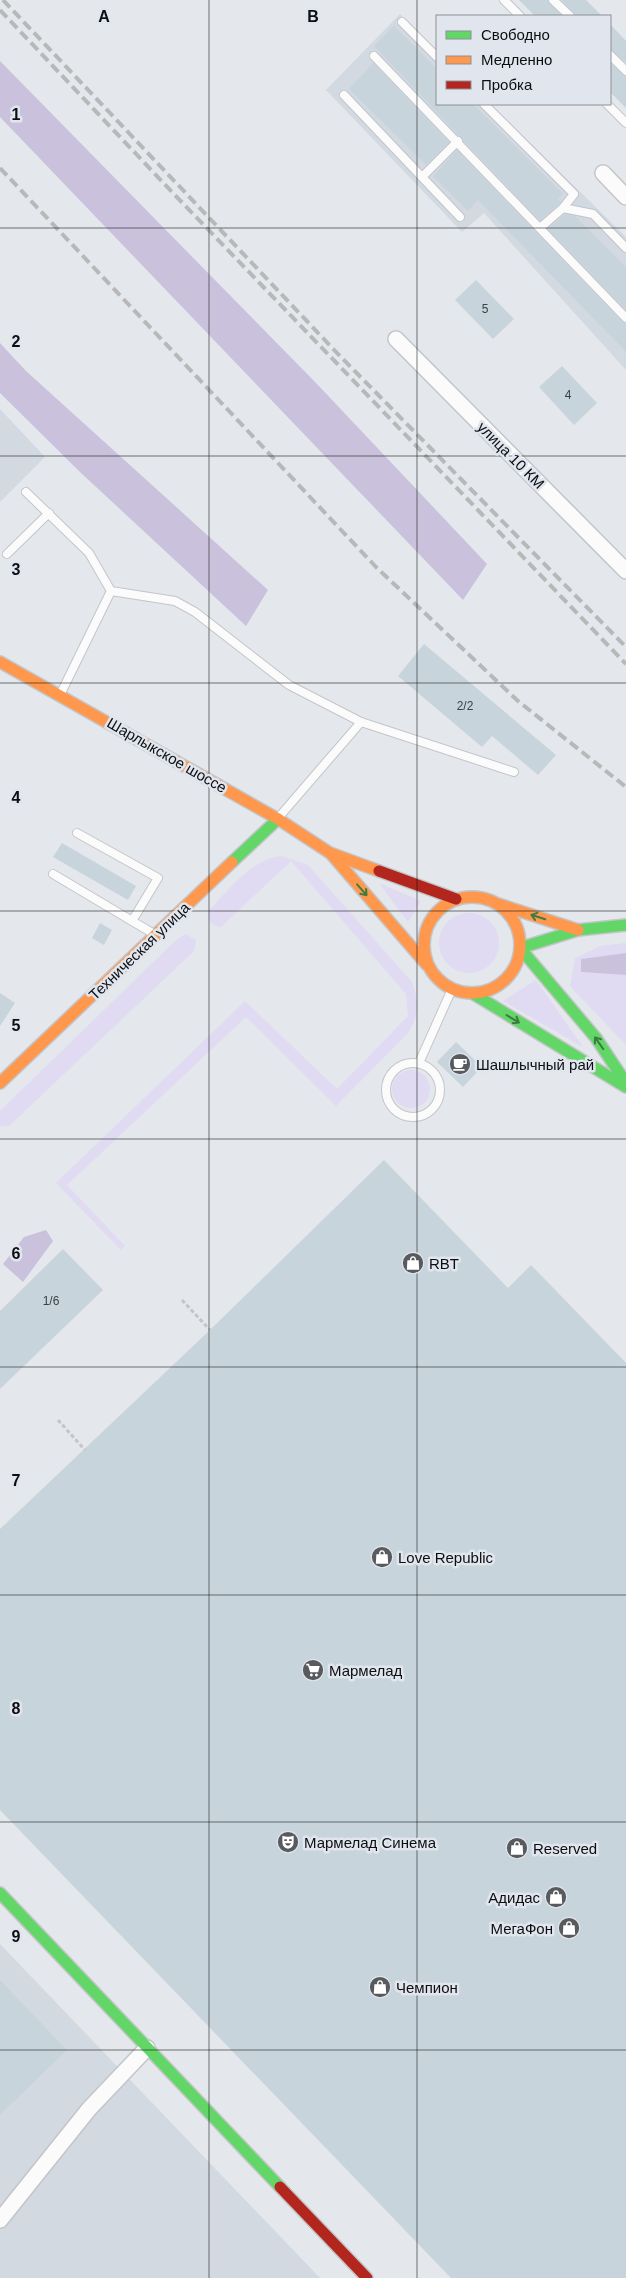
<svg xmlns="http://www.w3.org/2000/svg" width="626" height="2278" font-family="Helvetica,sans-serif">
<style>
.built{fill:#d2d9e1}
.green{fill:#e0daf3}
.forest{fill:#cac2dd}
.building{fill:#c8d4db}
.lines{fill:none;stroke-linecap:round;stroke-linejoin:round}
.lane-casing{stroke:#c3c5c8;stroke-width:10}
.street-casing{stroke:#c3c5c8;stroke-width:18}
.fast-casing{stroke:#c3c5c8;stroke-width:14}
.slow-casing{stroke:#c3c5c8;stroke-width:14}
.jam-casing{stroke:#c3c5c8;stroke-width:14}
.path{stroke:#c4c5c7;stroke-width:3;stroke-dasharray:4 2.5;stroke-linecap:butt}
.lane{stroke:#fbfbfc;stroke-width:8}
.street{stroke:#fbfbfc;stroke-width:15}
.fast{stroke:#63d668;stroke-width:11}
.slow{stroke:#ff974d;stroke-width:11}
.jam{stroke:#b3261e;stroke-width:11}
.rail{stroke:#b8b8b9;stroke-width:4;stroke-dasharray:10 5;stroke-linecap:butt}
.oneway{stroke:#3c7c41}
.grid{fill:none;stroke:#0c0e11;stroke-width:1;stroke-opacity:0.55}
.labels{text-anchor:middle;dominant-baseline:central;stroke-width:5;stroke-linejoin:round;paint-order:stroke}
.number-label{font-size:12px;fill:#3b4044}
.street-label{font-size:15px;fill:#0c0e11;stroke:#e1e6ee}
.poi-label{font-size:15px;fill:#0c0e11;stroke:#e1e6ee;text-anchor:start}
.grid-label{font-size:16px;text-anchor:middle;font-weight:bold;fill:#0c0e11;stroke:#e1e6ee;stroke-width:5;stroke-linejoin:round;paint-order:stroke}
</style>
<rect width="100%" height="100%" fill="#e4e7eb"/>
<path class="built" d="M400 14 437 51V104H491L626 237V370L484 213 462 232 326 90Z
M0 409 45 457 0 502Z
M0 1944 320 2278H0Z"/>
<path class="green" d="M281 856 308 865 412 982C419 1004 420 1013 408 1033L336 1106 246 1017 67 1185 125 1246 121 1250 56 1183 245 1001 337 1089 408 1016 406 994 291 861 221 927C211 926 207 921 208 911 229 890 250 860 281 856Z
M379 883 421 901 408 922Z
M439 943a30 30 0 1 1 60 0a30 30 0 1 1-60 0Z
M185 934 196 940 194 951 9 1126H0V1111L175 941Z
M626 943V953L581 959V972L626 975V1045L570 986 575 958 600 946Z
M536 980 583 1047 503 1001Z
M392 1089a19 19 0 1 1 38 0a19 19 0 1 1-38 0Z"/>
<path class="forest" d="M0 61 317 384 487 564 463 600 0 117Z
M0 343 26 371 268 590 246 626 81 473 0 393Z
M626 953V975L581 972V959Z
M46 1230 53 1241 23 1282 3 1264 24 1237Z"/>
<path class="building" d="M519 0H548L562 16H535Z
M561 0H586L602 16H576Z
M610 24 626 41V63L610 50Z
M394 26 437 69V104H473L563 194 558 199 561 202 559 204 540 221 374 46Z
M373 63 449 142 426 165 349 89Z
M610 63 626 76V108L610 92Z
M457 150 622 322 626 324V352L478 200 468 211 433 176Z
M565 214 575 216 626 267V310L548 229Z
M476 280 514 319 493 339 455 300Z
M562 366 597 403 574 425 539 387Z
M424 644 556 755 538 775 492 736 482 747 398 676Z
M62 843 136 886 128 900 53 857Z
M100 923 112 930 104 945 92 938Z
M0 993 15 1003 0 1026Z
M456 1042 482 1067 463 1087 437 1062Z
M384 1160 508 1288 531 1265 626 1363V2278H451L0 1810V1529L210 1330Z
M63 1249 103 1290 0 1389V1311Z
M0 1980 67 2050 0 2115Z"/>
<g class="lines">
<g class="lane-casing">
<path id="lane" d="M504 0 520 16
M553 0 570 16
M402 22 437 57
M610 55 626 71
M374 56 626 318
M344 95 460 217
M484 104 574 194 563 208 540 228
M607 104 626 123
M422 177 458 141
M563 208 593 214 626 248
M26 492 89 553 111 591 61 693
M7 554 49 513
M111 591 175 601 195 612 289 685 361 722 514 772
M279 817 361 722
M77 833 158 878 132 921
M53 874 154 934
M419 1063 452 989
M386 1090a27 27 0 1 1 54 0a27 27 0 1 1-54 0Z"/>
</g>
<g class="street-casing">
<path id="street" d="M603 173 626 197
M396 339 626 571
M0 2220 89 2109 147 2048"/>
</g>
<g class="fast-casing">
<path id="fast" d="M232 862 278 819
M520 948 596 1038 626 1083
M520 948 578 930 626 925
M472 993 626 1087
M0 1893 280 2187"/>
</g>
<g class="slow-casing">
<path id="slow" d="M0 662 278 819 330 853 379 871
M332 855 427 965
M424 945a48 48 0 1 1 96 0a48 48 0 1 1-96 0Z
M498 904 578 930
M0 1083 232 862"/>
</g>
<g class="jam-casing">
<path id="jam" d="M379 871 456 899
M280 2187 367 2278"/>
</g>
<path class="path" d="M182 1300 210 1330
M58 1420 85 1450"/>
<use href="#lane" class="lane"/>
<use href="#street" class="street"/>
<use href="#fast" class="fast"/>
<use href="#slow" class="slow"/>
<use href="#jam" class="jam"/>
<path class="rail" d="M3 0 338 354 626 647
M0 10 172 192 626 664
M0 168 376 567 518 701 626 787"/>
</g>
<defs><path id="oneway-shaft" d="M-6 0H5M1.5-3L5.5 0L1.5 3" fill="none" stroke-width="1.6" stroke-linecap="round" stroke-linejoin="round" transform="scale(1.25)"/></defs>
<g class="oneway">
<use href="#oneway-shaft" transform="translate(362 890) rotate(49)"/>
<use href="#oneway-shaft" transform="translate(538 917) rotate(-162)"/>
<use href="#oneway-shaft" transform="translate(513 1019) rotate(31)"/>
<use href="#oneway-shaft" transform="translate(599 1043) rotate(-125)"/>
</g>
<path class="grid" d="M209 0V2278M417 0V2278M0 228H626M0 456H626M0 683H626M0 911H626M0 1139H626M0 1367H626M0 1595H626M0 1822H626M0 2050H626"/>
<defs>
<g id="cafe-disc" transform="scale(1.125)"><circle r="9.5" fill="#585a5d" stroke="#e1e6ee"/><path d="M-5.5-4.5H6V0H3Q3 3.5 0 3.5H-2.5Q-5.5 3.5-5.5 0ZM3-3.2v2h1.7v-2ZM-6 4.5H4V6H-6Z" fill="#fff"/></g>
<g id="shop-disc" transform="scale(1.125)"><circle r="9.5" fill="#585a5d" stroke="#e1e6ee"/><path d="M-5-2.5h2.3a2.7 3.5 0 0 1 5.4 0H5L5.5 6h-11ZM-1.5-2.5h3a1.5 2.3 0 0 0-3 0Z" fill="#fff"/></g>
<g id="supermarket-disc" transform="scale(1.125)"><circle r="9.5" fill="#585a5d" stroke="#e1e6ee"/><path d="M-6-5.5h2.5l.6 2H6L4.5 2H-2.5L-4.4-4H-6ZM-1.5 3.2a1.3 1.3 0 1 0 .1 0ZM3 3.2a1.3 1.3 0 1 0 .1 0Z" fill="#fff"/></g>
<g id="theatre-disc" transform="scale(1.125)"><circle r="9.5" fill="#585a5d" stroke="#e1e6ee"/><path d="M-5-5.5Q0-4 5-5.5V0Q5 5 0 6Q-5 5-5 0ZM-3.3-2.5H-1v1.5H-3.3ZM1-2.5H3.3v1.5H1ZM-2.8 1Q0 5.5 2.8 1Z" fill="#fff"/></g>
</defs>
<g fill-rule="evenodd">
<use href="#cafe-disc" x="460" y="1064"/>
<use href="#shop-disc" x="413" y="1263"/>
<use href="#shop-disc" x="382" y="1557"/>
<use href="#supermarket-disc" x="313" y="1670"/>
<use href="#theatre-disc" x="288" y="1842"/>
<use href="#shop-disc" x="517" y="1848"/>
<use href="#shop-disc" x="556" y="1897"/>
<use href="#shop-disc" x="569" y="1928"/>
<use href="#shop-disc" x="380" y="1987"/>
</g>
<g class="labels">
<g class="number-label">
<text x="485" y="309">5</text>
<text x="568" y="395">4</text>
<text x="465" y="706">2/2</text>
<text x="51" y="1301">1/6</text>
</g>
<g class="street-label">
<text transform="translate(511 455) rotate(45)">улица 10 КМ</text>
<text transform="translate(167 755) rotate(30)">Шарлыкское шоссе</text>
<text transform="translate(139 951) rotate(-44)">Техническая улица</text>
</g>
<g class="poi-label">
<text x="476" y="1064">Шашлычный рай</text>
<text x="429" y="1263">RBT</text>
<text x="398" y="1557">Love Republic</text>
<text x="329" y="1670">Мармелад</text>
<text x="304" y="1842">Мармелад Синема</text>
<text x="533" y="1848">Reserved</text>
<text x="540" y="1897" text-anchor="end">Адидас</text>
<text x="553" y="1928" text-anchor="end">МегаФон</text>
<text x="396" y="1987">Чемпион</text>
</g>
</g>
<g class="grid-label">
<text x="104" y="22">A</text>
<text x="313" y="22">B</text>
<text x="16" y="120">1</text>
<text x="16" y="347">2</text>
<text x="16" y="575">3</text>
<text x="16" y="803">4</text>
<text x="16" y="1031">5</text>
<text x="16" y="1259">6</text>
<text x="16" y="1486">7</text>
<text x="16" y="1714">8</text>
<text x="16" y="1942">9</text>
</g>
<rect x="436" y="15" width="175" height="90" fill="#e1e6ee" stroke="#8c9096"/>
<rect x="446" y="31" width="25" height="8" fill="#63d668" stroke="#8c9096"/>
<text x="481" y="40" font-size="15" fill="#0c0e11">Свободно</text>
<rect x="446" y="56" width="25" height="8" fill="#ff974d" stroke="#8c9096"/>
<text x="481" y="65" font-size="15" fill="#0c0e11">Медленно</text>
<rect x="446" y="81" width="25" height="8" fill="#b3261e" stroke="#8c9096"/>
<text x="481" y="90" font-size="15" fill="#0c0e11">Пробка</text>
</svg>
